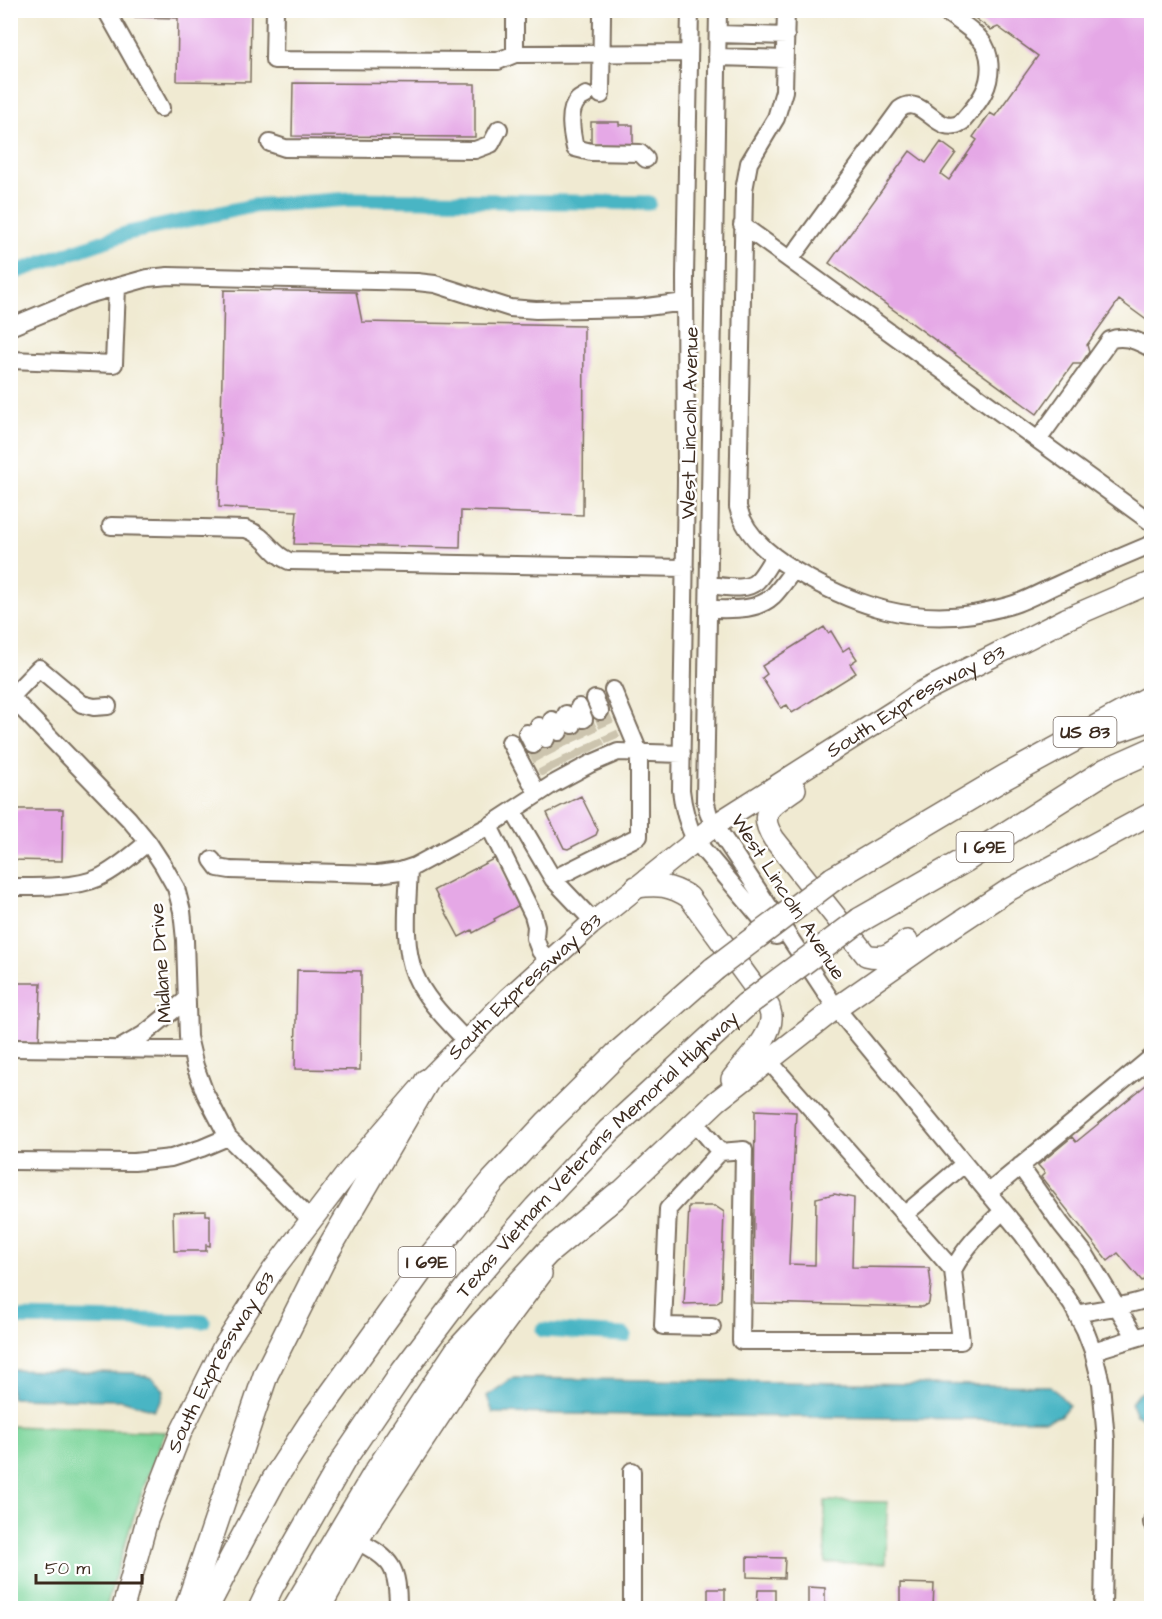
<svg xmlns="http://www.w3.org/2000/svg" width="1162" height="1619" font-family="'Architects Daughter',sans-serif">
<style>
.green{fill:#7dd59b;stroke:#5c805c;stroke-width:1.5}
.water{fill:#49b5c4;stroke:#427071;stroke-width:1.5}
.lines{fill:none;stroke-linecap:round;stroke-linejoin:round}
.canal{stroke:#49b5c4;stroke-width:15}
.building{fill:#e5a8e6}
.minor-tunnel{stroke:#ccc4ae;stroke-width:16;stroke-dasharray:16 8;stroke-linecap:butt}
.minor-casing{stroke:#7a6d5d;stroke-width:20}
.major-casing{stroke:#7a6d5d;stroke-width:24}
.highway-casing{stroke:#7a6d5d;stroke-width:27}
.minor{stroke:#fff;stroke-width:16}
.major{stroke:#fff;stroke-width:21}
.highway{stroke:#fff;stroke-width:24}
.highway-bridge-casing{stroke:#7a6d5d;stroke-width:27;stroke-linecap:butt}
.highway-bridge{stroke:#fff;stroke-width:24}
.labels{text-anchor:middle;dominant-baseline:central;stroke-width:5;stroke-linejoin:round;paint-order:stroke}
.shield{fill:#fff;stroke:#766a62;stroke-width:1.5}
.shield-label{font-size:18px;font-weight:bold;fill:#3b2a1e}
.street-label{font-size:20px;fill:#3b2a1e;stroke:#fff}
</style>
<rect width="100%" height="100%" fill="#fff"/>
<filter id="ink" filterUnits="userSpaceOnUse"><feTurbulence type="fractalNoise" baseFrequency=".0167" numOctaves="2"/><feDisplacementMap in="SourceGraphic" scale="12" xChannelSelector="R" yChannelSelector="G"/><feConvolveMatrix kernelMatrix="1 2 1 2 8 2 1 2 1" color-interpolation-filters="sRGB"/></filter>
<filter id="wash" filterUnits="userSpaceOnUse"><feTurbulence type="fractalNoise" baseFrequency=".008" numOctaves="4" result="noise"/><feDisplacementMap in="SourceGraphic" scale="24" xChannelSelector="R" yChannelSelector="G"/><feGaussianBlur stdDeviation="1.35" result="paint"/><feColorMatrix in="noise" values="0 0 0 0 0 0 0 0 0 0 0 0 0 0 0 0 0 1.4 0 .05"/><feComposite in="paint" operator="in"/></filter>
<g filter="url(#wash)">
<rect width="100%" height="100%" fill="#f0ead2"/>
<path class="green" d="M11 1426 165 1432C141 1489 123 1549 106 1608H11Z
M825 1501 887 1502 886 1563H825Z"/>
<path class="water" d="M11 1370 134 1373 152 1378 164 1390 162 1399 154 1410 122 1400 11 1398Z
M513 1378 1051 1386 1069 1405 1060 1416 1047 1420 493 1413 487 1396Z
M1151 1388 1152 1421H1151L1136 1415 1131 1403 1138 1394Z"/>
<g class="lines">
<path class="canal" d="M10 274 128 233 252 206 351 199 649 203
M10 1318 203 1321
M543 1330 624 1335"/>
</g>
<g id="blocks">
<path class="building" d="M135 10H251L250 82 177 81 178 18 135 17Z
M964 10H1152V324L1119 300 1087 345 1089 352 1081 364H1073L1037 414 829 263 910 151 926 163 941 142 956 153 941 174 949 180 977 140 973 137 990 113 995 116 1038 56 998 27 991 30Z
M293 83 475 84V137L292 136Z
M591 122H619V125H633V148H591Z
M224 290 356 292 362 322 584 326 583 515 461 511 460 548 294 544 297 511 219 507Z
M824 627 828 633 831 631 843 651 849 647 857 659 850 664 856 673 792 713 787 705 781 708 762 678 767 674 762 666Z
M581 796 598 830 596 835 568 849 564 848 547 813Z
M10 809H63L62 861 10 860Z
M495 858 520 905 494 919 495 921 473 933 472 930 459 937 434 890Z
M297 970 361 971 360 1070 295 1069Z
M10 983H41L39 1043H10Z
M1152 1080V1273L1142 1281 1118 1253 1108 1261 1041 1177 1045 1173 1038 1165 1072 1137 1076 1142Z
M755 1110 796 1112 789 1264 815 1265 816 1198 834 1194 854 1198 852 1267 929 1268 931 1284 929 1303 922 1307 753 1303Z
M689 1206H715L724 1212 721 1299 717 1303 684 1304Z
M206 1211V1215H210V1246L206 1245V1251H174L173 1212Z
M747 1557 785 1558 784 1578 747 1577Z
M900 1583 934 1584 933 1608H900Z
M808 1587 825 1588V1608H808Z
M708 1589H725V1608H708Z
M758 1590H775V1608H757Z"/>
</g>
</g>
<g filter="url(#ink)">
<use href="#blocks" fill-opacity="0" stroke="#7a6d5d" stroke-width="1.5"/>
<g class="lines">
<path class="minor-tunnel" d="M600 711 613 740
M584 719 598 748
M573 725 586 754
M559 732 572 761
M546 739 560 767
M533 745 548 773"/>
<g class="minor-casing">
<path id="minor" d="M106 10 161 108
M275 10 274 60 498 61 515 54
M515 10V54L689 53
M690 10 685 277 686 481 681 790C683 809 687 823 695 840L776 936
M718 10 705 800 709 815 715 825 836 1008 1023 1235 1072 1305 1085 1330 1093 1351 1101 1383 1106 1440 1103 1608
M786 10 784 91 776 118 749 163 744 190 738 507C746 540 778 561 806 577 860 607 911 623 973 614 988 611 1003 608 1017 603 1031 598 1045 590 1059 584 1090 570 1121 557 1152 544
M718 34 786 36
M717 57 785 59
M586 95C583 97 580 98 578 100 567 111 572 135 575 148L591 152 640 153 646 159
M601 95 602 15
M270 143 285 148 475 150 491 144 499 129
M742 225 1152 523
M790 260 900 109C923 92 937 139 962 122 970 112 979 103 984 92 992 76 992 52 980 39 970 27 955 19 943 10
M10 327 87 295 148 278 168 276 417 282 435 284 510 308 536 310 639 308 685 302
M10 360 114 364 117 287
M1038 440 1110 340C1124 334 1139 341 1152 349
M111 526 246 529C269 537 269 553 289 561L685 568
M709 585C723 586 746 592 757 581 764 574 769 564 774 556
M708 609C730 609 756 612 773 596 781 588 787 578 794 570
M10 696 129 819 148 842 163 865 176 888 182 911 185 940 188 1037 195 1066 205 1093 228 1137 311 1220
M11 697 39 668 82 704 94 707 108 706
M595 699 600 711
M579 707 584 719
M566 714 573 725
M552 720 559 732
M539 726 546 739
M527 733 533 745
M510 742 537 793
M513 811 553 879 594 922
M489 826 533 915 536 926 535 938 540 951 550 961
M212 860 218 868 230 870 378 874 400 871 415 866 489 826 553 784 590 764 618 752 682 754
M409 868C408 901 402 944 415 975 426 1001 448 1021 466 1041
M553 879 639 836V752L613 690
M10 887C36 887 76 888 98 878 117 869 132 855 148 842
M10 1048 191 1050
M119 1049 143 1035 186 1000
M769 1061 953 1270C967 1244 982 1231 1003 1211
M695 1122 720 1152 668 1209 663 1326 712 1327
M720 1152 744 1150 741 1341H961L953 1270
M10 1161 134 1162 171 1158 202 1148 228 1137
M1020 1166 1061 1224 1085 1254 1136 1338
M988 1193 1152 1057
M904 1215 964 1164
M1077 1314C1102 1308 1128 1307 1152 1297
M1093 1351 1152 1333
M1152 1521V1523
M357 1541C393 1559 398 1568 398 1608
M632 1608V1471"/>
</g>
<g class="major-casing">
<g id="major">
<path d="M795 789C772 805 756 811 774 839L866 955C886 960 891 953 907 941"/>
<path d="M636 887C658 884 670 885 689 897L769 1007C769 1010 771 1013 771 1016 773 1037 743 1063 732 1079"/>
<path d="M606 1206 717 1101 836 1008 936 938 1007 891 1152 813"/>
<path id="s1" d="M123 1608 147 1520 181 1432 223 1348 273 1270 348 1172 427 1081 509 998 590 925 715 825 896 710 922 692 1066 619 1152 582"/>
<path d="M320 1608 357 1541 469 1371 541 1274"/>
</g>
</g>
<g class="highway-casing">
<g id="highway">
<path d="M1109 733 1152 718"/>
<path d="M833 879 1005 777 1152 697"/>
<path d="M860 920 965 860 1107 770 1152 750"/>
<path d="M187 1608 266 1374 328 1250 427 1081"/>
<path d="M206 1608 233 1556 275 1478 310 1424 431 1256 493 1181 548 1122 616 1055 714 969"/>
<path id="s2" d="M261 1608 271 1587 344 1459 403 1372 468 1286 536 1208 609 1131 746 1005"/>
<path d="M295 1608 375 1474 457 1351 547 1253 617 1195"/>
</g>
</g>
<use href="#minor" class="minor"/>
<use href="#major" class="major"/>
<use href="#highway" class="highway"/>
<g class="highway-bridge-casing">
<path id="highway-bridge" d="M714 969 833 879
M746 1005 860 920"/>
</g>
<use href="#highway-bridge" class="highway-bridge"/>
</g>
</g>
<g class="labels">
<g class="shield">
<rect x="1053.5" y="717" width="63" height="30" rx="4.5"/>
<rect x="956.5" y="832" width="57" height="30" rx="4.5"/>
<rect x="398.5" y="1247" width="57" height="30" rx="4.5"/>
</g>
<g class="shield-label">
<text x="1085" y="732">US 83</text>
<text x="985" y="847">I 69E</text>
<text x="427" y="1262">I 69E</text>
</g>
<g class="street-label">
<text transform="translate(690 423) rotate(-89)">West Lincoln Avenue</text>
<text stroke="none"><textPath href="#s1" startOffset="1238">South Expressway 83</textPath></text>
<text transform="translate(788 897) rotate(57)">West Lincoln Avenue</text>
<text transform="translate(161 963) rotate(-94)">Midlane Drive</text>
<text stroke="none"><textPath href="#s1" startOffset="752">South Expressway 83</textPath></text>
<text stroke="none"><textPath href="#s2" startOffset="568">Texas Vietnam Veterans Memorial Highway</textPath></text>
<text stroke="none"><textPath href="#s1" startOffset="266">South Expressway 83</textPath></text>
</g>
</g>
<rect width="1162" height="1619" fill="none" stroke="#fff" stroke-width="36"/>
<path d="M36 1574v9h106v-9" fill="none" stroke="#3b2a1e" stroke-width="3"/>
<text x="45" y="1574" font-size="18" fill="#3b2a1e" stroke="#ffffff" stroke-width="4.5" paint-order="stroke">50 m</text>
</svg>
